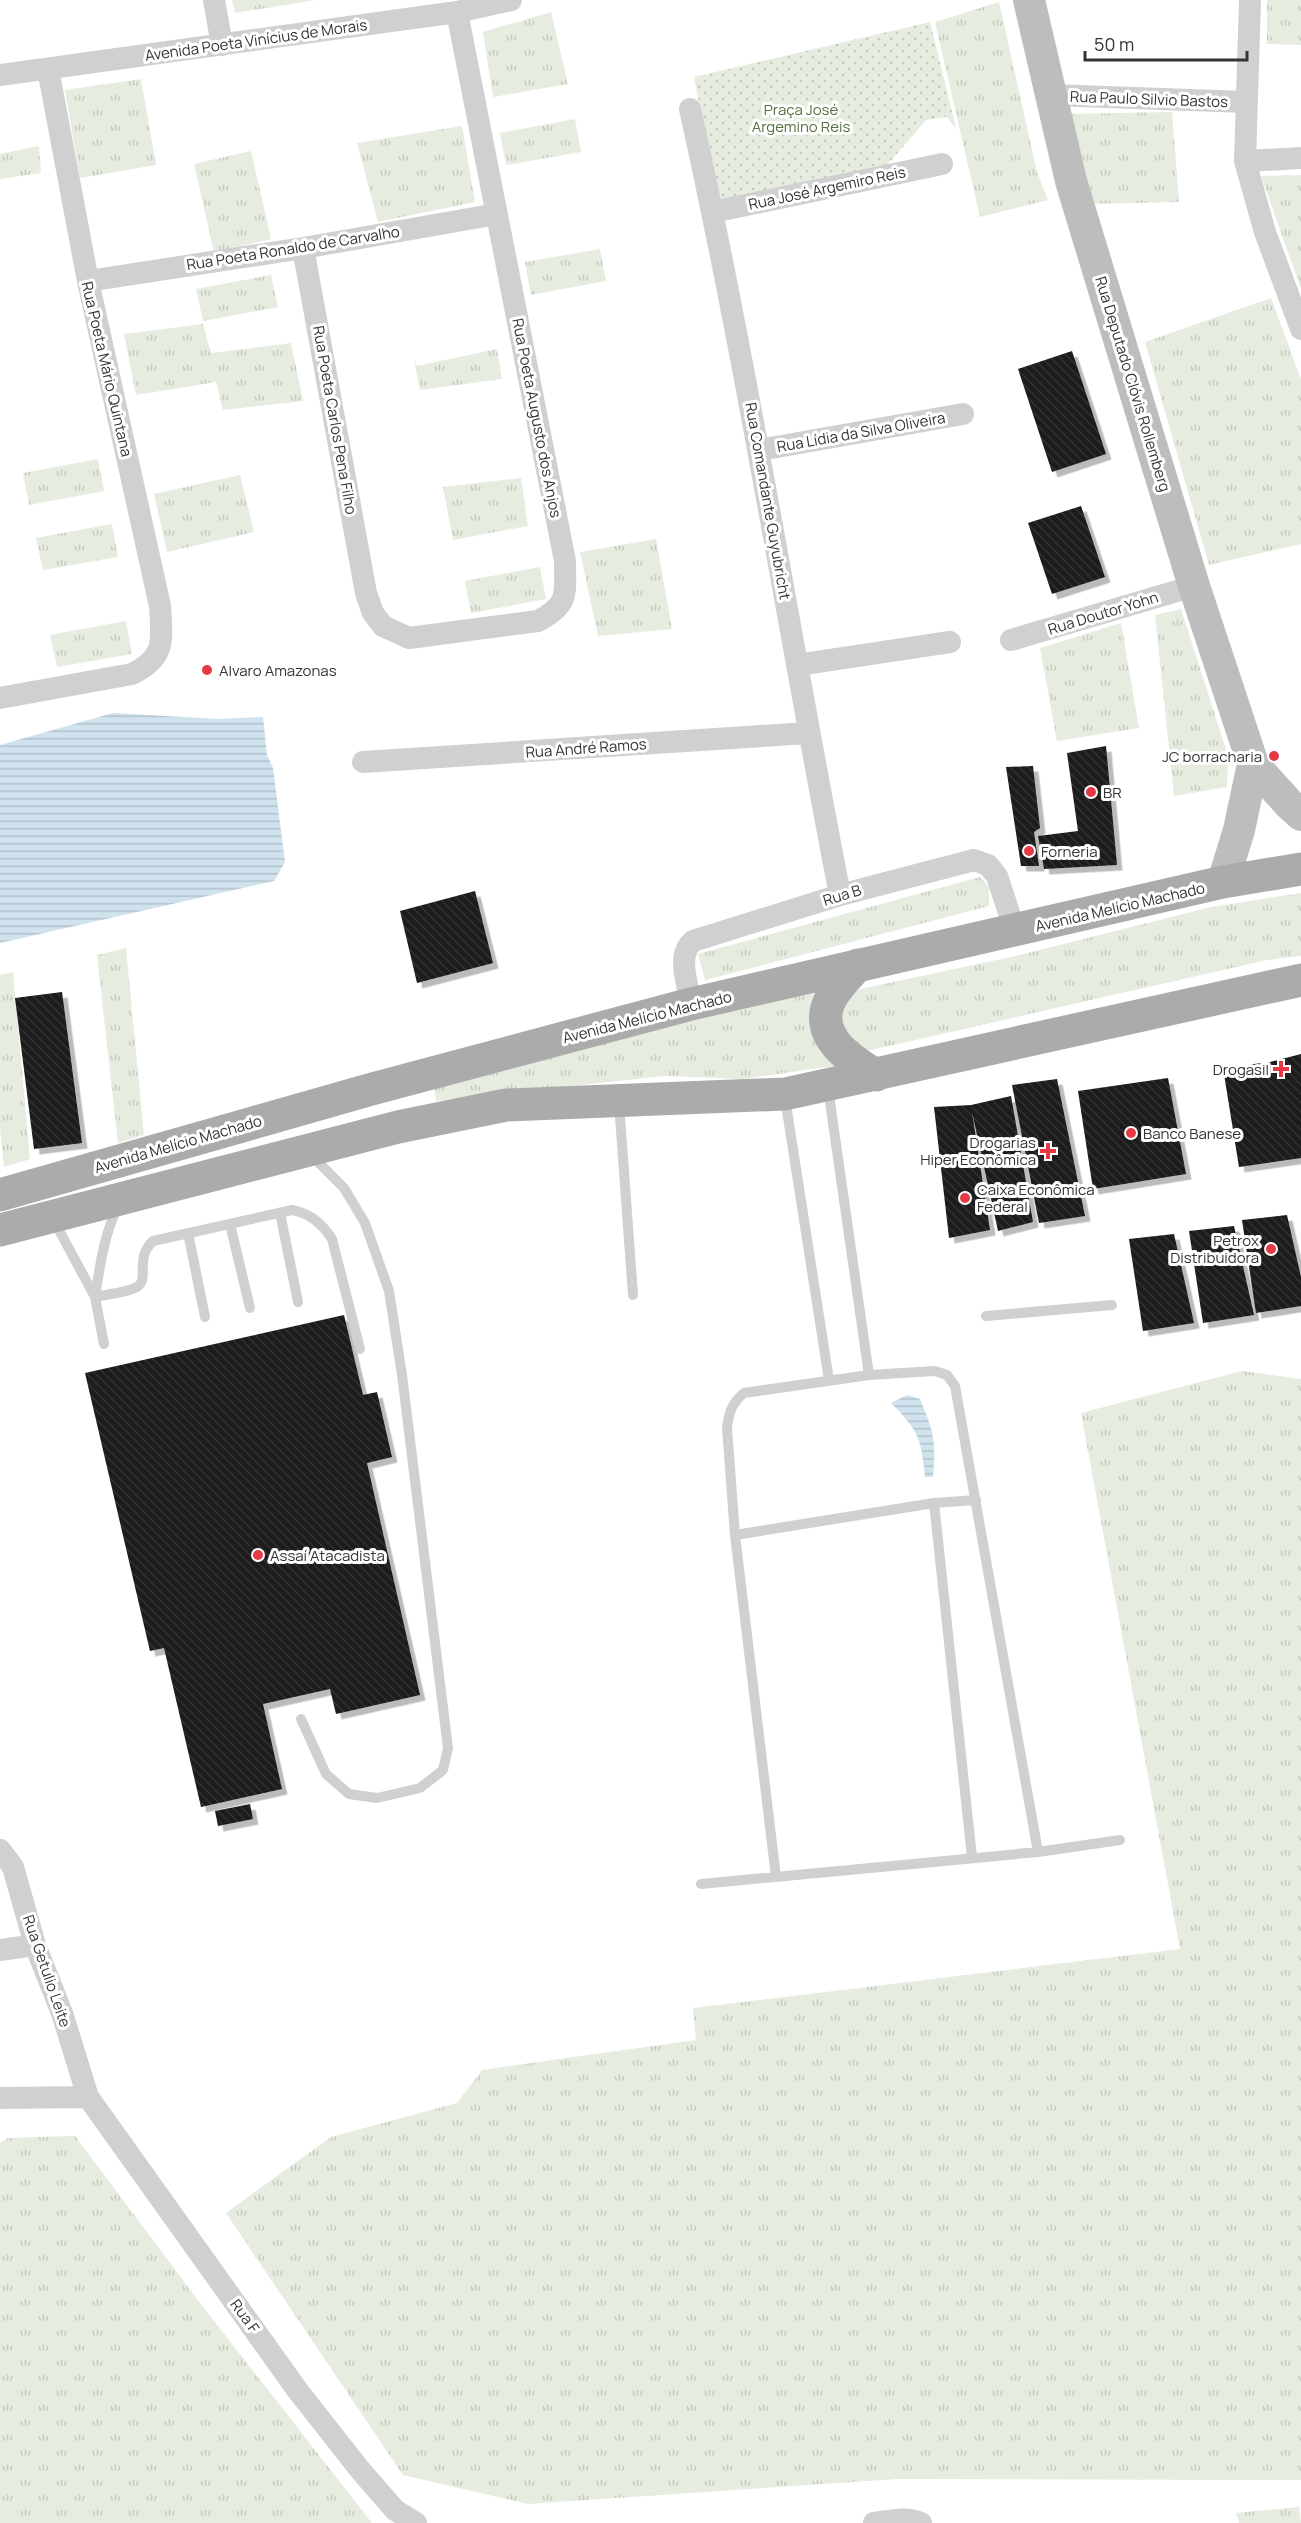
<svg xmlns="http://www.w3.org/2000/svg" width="1301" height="2523" font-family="Manrope,sans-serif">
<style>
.grass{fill:url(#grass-tufts)}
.park{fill:url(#park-dots)}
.water{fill:url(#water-rules)}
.building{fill:url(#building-back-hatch);filter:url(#shadow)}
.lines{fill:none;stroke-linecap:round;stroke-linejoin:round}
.lane{stroke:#d0d0d0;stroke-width:10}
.street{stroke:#d0d0d0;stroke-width:22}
.secondary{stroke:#bdbdbd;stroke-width:32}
.primary{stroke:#ababab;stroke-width:33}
.poi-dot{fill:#e63946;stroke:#fff;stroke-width:2}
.labels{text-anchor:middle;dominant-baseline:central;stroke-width:6;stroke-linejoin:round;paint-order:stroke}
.street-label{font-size:15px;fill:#333;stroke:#fff}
.park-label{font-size:15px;fill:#56703f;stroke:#fff}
.poi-label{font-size:15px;fill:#333;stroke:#fff;text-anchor:start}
</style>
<defs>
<pattern id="grass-tufts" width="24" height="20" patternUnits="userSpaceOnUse" patternTransform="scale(1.5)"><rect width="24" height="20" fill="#e6ecdf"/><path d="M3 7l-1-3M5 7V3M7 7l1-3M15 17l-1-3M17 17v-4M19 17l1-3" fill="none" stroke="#c6cbc0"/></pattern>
<pattern id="park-dots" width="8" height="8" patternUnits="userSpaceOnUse" patternTransform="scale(1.5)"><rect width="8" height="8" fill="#e6ecdf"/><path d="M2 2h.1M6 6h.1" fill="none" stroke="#c6cbc0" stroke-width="1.8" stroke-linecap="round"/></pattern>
<pattern id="water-rules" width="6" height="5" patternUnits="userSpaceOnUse" patternTransform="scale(1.5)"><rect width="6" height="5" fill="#cfe2ee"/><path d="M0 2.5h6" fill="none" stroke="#b2c2cd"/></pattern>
<pattern id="building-back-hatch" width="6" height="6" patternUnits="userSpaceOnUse" patternTransform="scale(1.5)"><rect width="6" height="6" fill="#1a1a1a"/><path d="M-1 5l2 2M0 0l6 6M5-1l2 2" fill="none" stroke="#333"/></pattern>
<filter id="shadow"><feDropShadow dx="5.5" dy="5.5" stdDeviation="0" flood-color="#0004"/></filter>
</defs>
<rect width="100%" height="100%" fill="#fff"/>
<path class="grass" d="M232 0H315L235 13Z
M1267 0H1301V45L1267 44Z
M999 2 1037 172 1048 200 980 217 935 22Z
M551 12 568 84 493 97 483 32Z
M141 79 156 165 80 178 65 90Z
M1172 112 1179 202 1089 204 1068 114Z
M575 119 581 152 506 165 500 133Z
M462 126 475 202 378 222 357 143Z
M39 146 41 173 0 179V154Z
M251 151 271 239 214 252 194 164Z
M1301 175V289L1261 176Z
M600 249 606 281 531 295 525 262Z
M271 275 278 307 203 321 196 289Z
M1271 298 1301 379V544L1209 565 1145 342Z
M203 324 211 353 291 343 303 401 223 410 216 382 136 395 124 334Z
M497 349 502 379 420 390 414 359 417 366Z
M98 459 104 491 29 505 23 473Z
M240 475 254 532 167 552 154 494Z
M521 478 528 526 453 540 443 487Z
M112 524 118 557 43 570 36 538Z
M656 539 672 629 598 636 580 552Z
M540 567 546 599 471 613 465 581Z
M1181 609 1228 756 1227 787 1174 796 1155 615Z
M126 621 132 654 57 667 50 635Z
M1121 623 1139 728 1057 741 1040 648Z
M980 877 989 887V906L705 980 698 954Z
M1301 893V956L1267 960 867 1051 849 1045 837 1020 851 991 1020 955 1211 907Z
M126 948 144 1135 118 1143 97 955Z
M13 972 30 1159 4 1167 0 1127V975Z
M817 980C805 1024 803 1030 834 1066L743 1079 663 1076 436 1101 434 1086Z
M1242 1371 1301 1379V2480L896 2479 528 2504 403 2475 226 2213 331 2137 457 2103 482 2070 696 2040 693 2008 1180 1949 1081 1413Z
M75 2136 200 2303 372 2523H0V2143L8 2138Z
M1299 2507 1301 2523H1239L1236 2513Z"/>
<path class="park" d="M930 22 956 128 947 117 926 120 888 164 718 204 694 77Z"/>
<path class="water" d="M113 713 218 719 263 717 267 755 273 768 285 862 274 881 0 943V745Z
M907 1395 920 1399C934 1432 936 1441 933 1477H925C921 1438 919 1431 891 1403Z"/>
<path class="building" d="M1072 351 1106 454 1052 472 1018 369Z
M1081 506 1105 577 1052 594 1028 523Z
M1106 746 1117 865 1044 869 1038 836 1078 831 1067 753Z
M1033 766 1040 828 1034 832 1039 866H1021L1006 767Z
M475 891 493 963 417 983 400 911Z
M62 992 82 1143 34 1149 15 998Z
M1301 1054V1158L1239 1167 1223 1068 1270 1062Z
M1168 1078 1186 1174 1093 1189 1078 1091Z
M1057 1079 1085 1216 1039 1223 1012 1085Z
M1011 1096 1033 1222 998 1231 972 1112 990 1230 949 1238 934 1107 971 1105Z
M1287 1215 1301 1277V1306L1256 1313 1242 1220Z
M1234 1226 1254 1315 1203 1323 1189 1231Z
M1174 1234 1194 1323 1143 1331 1129 1239Z
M344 1315 363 1395 377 1392 392 1457 367 1463 420 1695 336 1714 330 1689 263 1704 282 1789 201 1807 164 1648 150 1651 85 1373Z
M250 1804 253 1819 218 1826 215 1811Z"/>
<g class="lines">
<path class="lane" d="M828 1088 869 1375
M785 1098 829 1380
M619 1103 633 1295
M280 1213 298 1302
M53 1219 95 1297 104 1344
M230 1224 250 1308
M188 1233 205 1317
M95 1297C108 1294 125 1293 137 1287 150 1279 134 1259 153 1241L292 1210C311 1213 323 1225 332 1239L360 1349
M95 1297C100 1266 104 1233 119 1205
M986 1316 1112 1305
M934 1503 972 1857
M735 1535 934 1503 976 1500
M301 1719 326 1774 349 1794 377 1798 420 1788 443 1770 448 1748 402 1375 389 1291 365 1223 344 1188 310 1154
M776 1877 735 1535 727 1428C729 1412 732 1403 744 1393L869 1375 935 1371 947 1375 955 1386 1038 1852
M701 1884 1038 1852 1120 1840"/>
<path class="street" d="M214 0 222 45
M1250 0 1245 161 1265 232 1301 329
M0 75 457 12 511 0
M1051 95 1246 102
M690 109C748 370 789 633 840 895
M1245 161 1301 158
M713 212 942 164
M303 248 366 593 373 613 383 626 409 638 538 621C570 604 565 594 565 561L457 12
M88 281 303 248 497 214
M759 450 963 414
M1011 640 1194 586
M797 665 950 642
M0 698 132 674C166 657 162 641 160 606L88 281 48 69
M363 762 808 733
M691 1004C688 985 676 955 693 941L840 895 974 860 988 865 997 876 1015 931
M0 1850 13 1867 35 1945 62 2013 88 2097 298 2391 361 2471 395 2510 416 2523
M0 1950 35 1945
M0 2098 88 2097
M874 2523C889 2521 907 2516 921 2523"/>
<path class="secondary" d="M1029 0 1071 181 1194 586 1253 764 1290 805 1301 815
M1223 882 1239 830 1253 764"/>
<path class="primary" d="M858 965C848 976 835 988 829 1002 814 1037 852 1061 876 1075
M0 1195 372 1089 691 1004 1223 882 1301 869
M0 1230 398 1127 506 1105 785 1094 1301 980"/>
</g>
<g class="poi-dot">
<circle cx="207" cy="670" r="6"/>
<circle cx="1274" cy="756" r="6"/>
<circle cx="1091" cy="792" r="6"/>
<circle cx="1029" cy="851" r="6"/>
<path d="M1278 1060h6v6h6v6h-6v6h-6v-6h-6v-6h6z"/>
<circle cx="1131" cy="1133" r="6"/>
<path d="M1045 1142h6v6h6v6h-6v6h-6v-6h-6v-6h6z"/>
<circle cx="965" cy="1198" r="6"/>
<circle cx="1271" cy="1249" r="6"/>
<circle cx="258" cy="1555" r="6"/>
</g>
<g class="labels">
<g class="street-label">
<text transform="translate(256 40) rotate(-8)">Avenida Poeta Vinícius de Morais</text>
<text transform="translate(1149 99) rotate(2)">Rua Paulo Silvio Bastos</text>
<text transform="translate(827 188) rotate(-12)">Rua José Argemiro Reis</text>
<text transform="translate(293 248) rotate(-9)">Rua Poeta Ronaldo de Carvalho</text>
<text transform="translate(107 369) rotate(77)">Rua Poeta Mário Quintana</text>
<text transform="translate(1133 384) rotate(73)">Rua Deputado Clóvis Rollemberg</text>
<text transform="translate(537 418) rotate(79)">Rua Poeta Augusto dos Anjos</text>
<text transform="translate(335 420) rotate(80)">Rua Poeta Carlos Pena Filho</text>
<text transform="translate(861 432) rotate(-10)">Rua Lídia da Silva Oliveira</text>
<text transform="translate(768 501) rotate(80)">Rua Comandante Guyubricht</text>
<text transform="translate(1103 613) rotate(-17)">Rua Doutor Yohn</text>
<text transform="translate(586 748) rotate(-4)">Rua André Ramos</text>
<text transform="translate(842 895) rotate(-17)">Rua B</text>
<text transform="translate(1120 907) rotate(-13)">Avenida Melício Machado</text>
<text transform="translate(647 1017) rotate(-14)">Avenida Melício Machado</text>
<text transform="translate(178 1144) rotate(-16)">Avenida Melício Machado</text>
<text transform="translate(47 1971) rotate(71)">Rua Getulio Leite</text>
<text transform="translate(245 2316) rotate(54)">Rua F</text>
</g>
<g class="park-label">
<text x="801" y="109">Praça José<tspan x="801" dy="17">Argemino Reis</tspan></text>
</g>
<g class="poi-label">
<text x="219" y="670">Alvaro Amazonas</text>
<text x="1262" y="756" text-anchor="end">JC borracharia</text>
<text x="1103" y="792">BR</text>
<text x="1041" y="851">Forneria</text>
<text x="1269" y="1069" text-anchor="end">Drogasil</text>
<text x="1143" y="1133">Banco Banese</text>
<text x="1036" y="1142" text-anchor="end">Drogarias<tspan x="1036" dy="17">Hiper Econômica</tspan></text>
<text x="977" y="1189">Caixa Econômica<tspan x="977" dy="17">Federal</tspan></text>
<text x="1259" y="1240" text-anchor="end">Petrox<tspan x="1259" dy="17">Distribuidora</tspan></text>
<text x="270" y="1555">Assaí Atacadista</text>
</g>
</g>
<path d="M1085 51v9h162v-9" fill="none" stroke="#333333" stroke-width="3"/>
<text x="1094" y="51" font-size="18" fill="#333333" stroke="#ffffff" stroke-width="4.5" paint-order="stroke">50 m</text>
</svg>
